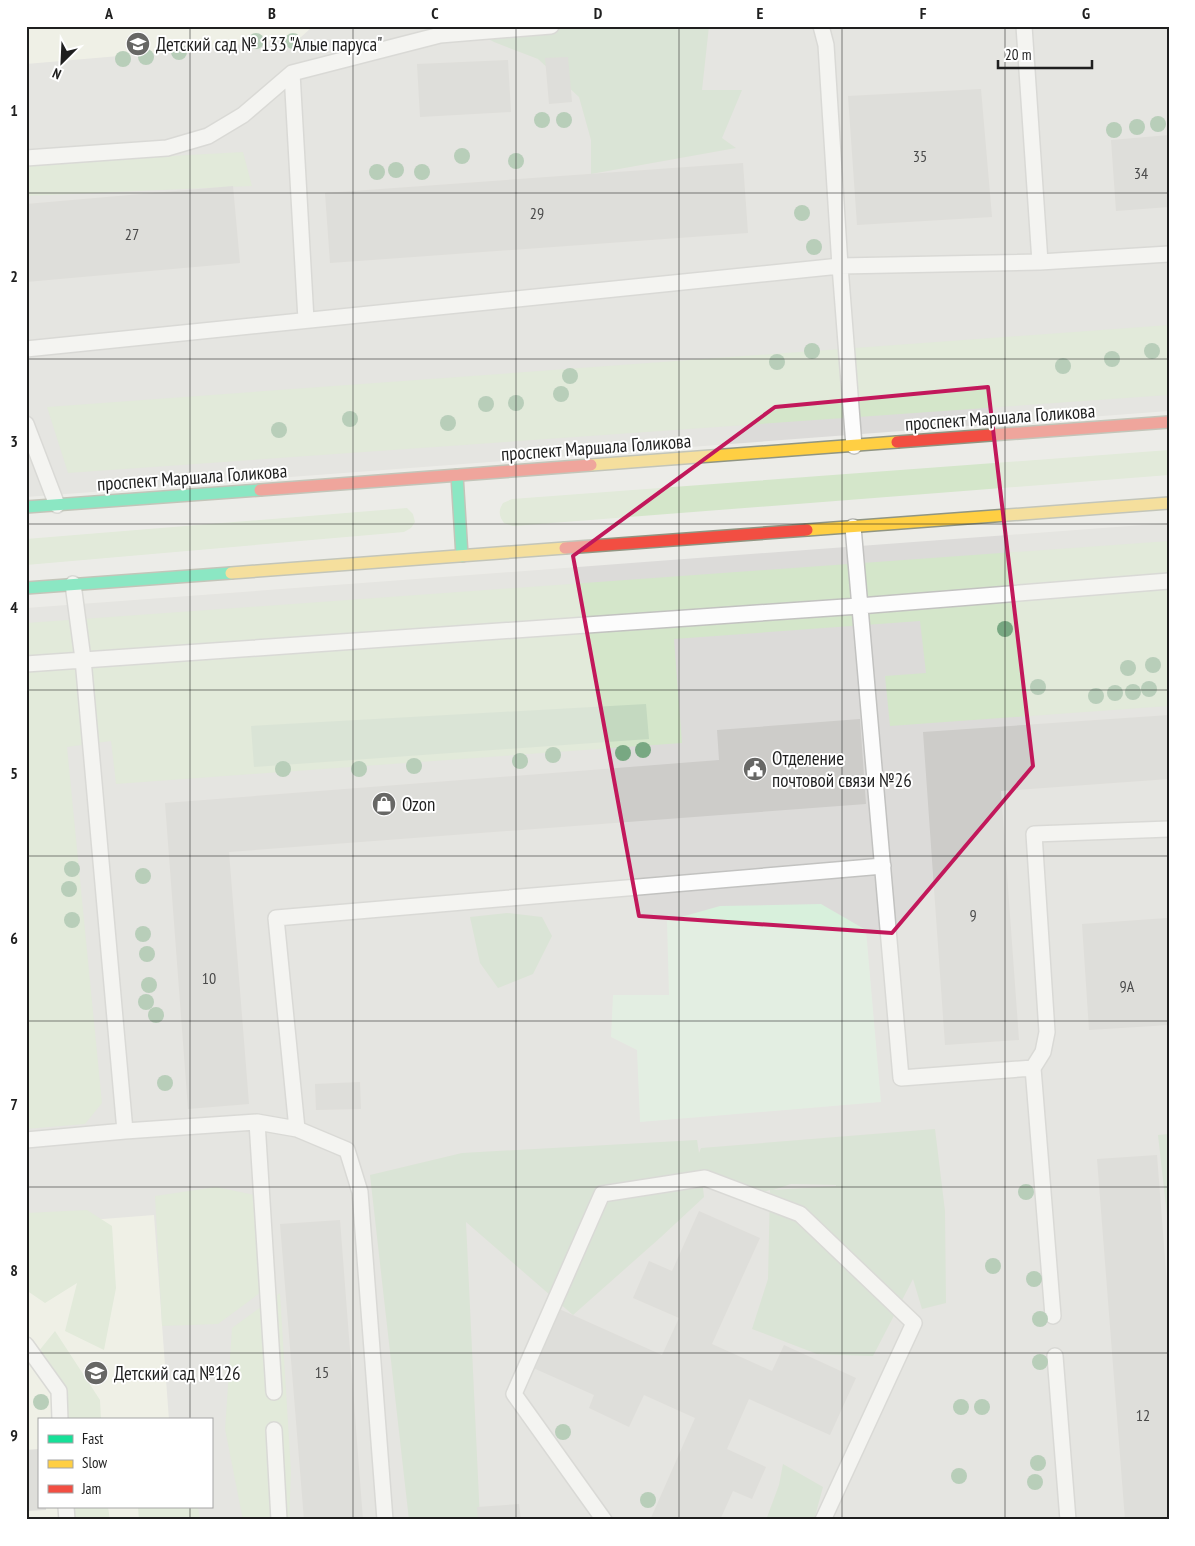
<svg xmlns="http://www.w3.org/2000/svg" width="1195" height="1546" font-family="'PT Sans Narrow',sans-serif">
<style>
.residential{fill:#dcdbd9;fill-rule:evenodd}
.education{fill:#f2f4e5}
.grass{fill:#d4e6ca}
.forest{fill:#c4d9c0;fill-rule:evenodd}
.park{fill:#d8f0dc}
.building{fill:#cdccc9}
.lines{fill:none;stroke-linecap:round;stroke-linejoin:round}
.lane-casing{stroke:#c2c2c0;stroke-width:18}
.fast-casing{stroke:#909582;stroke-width:14}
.slow-casing{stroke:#909582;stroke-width:14}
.jam-casing{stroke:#909582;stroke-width:14}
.lane{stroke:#fcfcfc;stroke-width:15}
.fast{stroke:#16e098;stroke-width:11}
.slow{stroke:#ffcf43;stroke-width:11}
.jam{stroke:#f24e42;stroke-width:11}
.tree{fill:#78a882}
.marked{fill:none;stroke:#c2185b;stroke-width:4;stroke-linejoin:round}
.grid{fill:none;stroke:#1f1f1f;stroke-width:1;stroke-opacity:0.55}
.labels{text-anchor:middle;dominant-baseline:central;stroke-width:4;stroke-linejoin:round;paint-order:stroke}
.number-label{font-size:16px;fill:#4a4a4a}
.poi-label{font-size:19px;fill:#1f1f1f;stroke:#fff;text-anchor:start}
.street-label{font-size:19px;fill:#1f1f1f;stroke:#fff}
.neatline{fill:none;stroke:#1f1f1f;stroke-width:2}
.grid-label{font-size:16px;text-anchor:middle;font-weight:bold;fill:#1f1f1f}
</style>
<rect width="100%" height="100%" fill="#ecece8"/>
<path class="residential" d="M26 26H1169V411L26 497Z
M1169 523V1520H26V608ZM39 1420H211V1507H39Z"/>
<path class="education" d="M26 26H313L300 38 200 49 26 64Z
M154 1215 169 1420H39V1507H175L176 1520H26V1225Z"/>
<path class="grass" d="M243 152 252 186 26 196V164Z
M1169 325V395L68 473 47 407Z
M1169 450V475L513 526 504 523C499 516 498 511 503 503L512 499Z
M407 508 413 514 415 522 411 528 404 532 26 565V539Z
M1169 541V706L890 726 885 676 926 673 920 621 674 639 682 743 116 784 111 741 67 747 102 1103 85 1124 26 1129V623Z
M216 1187 264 1197 268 1287 218 1324 162 1326 155 1196Z
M87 1210 112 1226 116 1288 104 1350 65 1331 77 1283 45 1303 26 1290V1213Z
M280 1293 291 1472 289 1520H243L225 1429 232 1328Z
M55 1331 100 1400 101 1420H68V1413L30 1362Z
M66 1507H108L110 1520H70Z
M138 1507H198L200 1520H139Z"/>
<path class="forest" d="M465 26H709L702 90H742L722 138 736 148 591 174V140L579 97 538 59 494 42Z
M646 704 649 739 254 767 251 726Z
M507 913 542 917 552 936 533 974 498 988 480 963 470 917Z
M935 1129 945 1211 946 1303 922 1309 913 1279 873 1356 817 1354 752 1329 768 1279 770 1190 742 1198 702 1179 704 1197 661 1237 573 1315 466 1222 480 1520H409L370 1175 462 1153 697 1140 699 1153 701 1148ZM791 1184 836 1185V1186L773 1190Z
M1169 1134V1233L1158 1135Z
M783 1464 823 1487 814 1520H766L779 1485Z"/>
<path class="park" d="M821 904 866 930 881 1102 640 1122 637 1050 611 1037 613 995H669L667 921 720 906Z"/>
<path class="building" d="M568 57 572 102 549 104 545 58Z
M508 60 511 112 420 117 417 64Z
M981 89 992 217 857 225 848 96Z
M1169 135V207L1116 211 1111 140Z
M743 163 748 233 330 263 325 193Z
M233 186 240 263 26 282V204Z
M1169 715V779L1001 791 1019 1040 945 1045 923 732Z
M860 719 866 804 229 852 249 1104 188 1109 165 803 719 760 717 730Z
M1167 918 1169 948V1025L1089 1030 1082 924Z
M360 1082 361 1109 316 1110 315 1084Z
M1157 1155 1169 1310V1520H1125L1097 1159Z
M699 1211 760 1238 712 1344 772 1371 784 1345 856 1378 830 1435 749 1399 727 1449 766 1467 752 1499 733 1491 720 1520H650L695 1418 644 1395 629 1427 589 1408 594 1395 531 1367 557 1308 662 1355 679 1318 633 1298 649 1261 672 1271Z
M340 1220 363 1520H304L280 1224Z
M39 1449V1507H46V1510L26 1511V1450Z
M519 1504 521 1520H478L477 1507Z"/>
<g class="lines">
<g class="lane-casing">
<path id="lane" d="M821 26 826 45 840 266 854 446
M1024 26 1040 262 1169 254
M292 73 306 320
M26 158 167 148 208 136 243 115 292 73 440 35 551 26
M26 349 840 266 1040 262
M26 424 57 505
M853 527 901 1078 1033 1068 1053 1316
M73 584 83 659 125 1131 257 1122 274 1392
M26 664 859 606 1169 581
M1033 1068 1043 1052 1047 1032 1034 834 1169 829
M257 1122 297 1129 347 1150 360 1192 385 1520
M297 1129 276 918 883 866
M26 1140 125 1131
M26 1345 59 1391 60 1420
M1055 1356 1068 1520
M274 1430 279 1520
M66 1507 67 1520
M604 1520 514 1394 602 1194 705 1178 800 1214 914 1323 823 1520"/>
</g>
<g class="fast-casing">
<path id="fast" d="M457 475 462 556
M26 507 260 490
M26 588 231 573"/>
</g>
<g class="slow-casing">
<path id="slow" d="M591 465 897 442
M807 530 1169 503
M231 573 565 548"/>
</g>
<g class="jam-casing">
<path id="jam" d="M897 442 1169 422
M260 490 591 465
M565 548 807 530"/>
</g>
<use href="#lane" class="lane"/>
<use href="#fast" class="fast"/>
<use href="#slow" class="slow"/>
<use href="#jam" class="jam"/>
</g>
<g class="tree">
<circle cx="256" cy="41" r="8"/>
<circle cx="293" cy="41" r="8"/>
<circle cx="179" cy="52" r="8"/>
<circle cx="146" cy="57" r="8"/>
<circle cx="123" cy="59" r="8"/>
<circle cx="542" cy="120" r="8"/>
<circle cx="564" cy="120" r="8"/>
<circle cx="1158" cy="124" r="8"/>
<circle cx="1137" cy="127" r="8"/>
<circle cx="1114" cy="130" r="8"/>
<circle cx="462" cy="156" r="8"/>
<circle cx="516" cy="161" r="8"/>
<circle cx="396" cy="170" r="8"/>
<circle cx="377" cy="172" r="8"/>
<circle cx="422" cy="172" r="8"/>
<circle cx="802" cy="213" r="8"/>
<circle cx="814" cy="247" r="8"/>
<circle cx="812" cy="351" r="8"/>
<circle cx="1152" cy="351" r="8"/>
<circle cx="1112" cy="359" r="8"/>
<circle cx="777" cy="362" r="8"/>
<circle cx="1063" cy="366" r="8"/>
<circle cx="570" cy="376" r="8"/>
<circle cx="561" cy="394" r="8"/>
<circle cx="516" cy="403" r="8"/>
<circle cx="486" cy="404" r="8"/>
<circle cx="350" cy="419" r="8"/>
<circle cx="448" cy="423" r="8"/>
<circle cx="279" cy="430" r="8"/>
<circle cx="1005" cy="629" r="8"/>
<circle cx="1153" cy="665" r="8"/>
<circle cx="1128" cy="668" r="8"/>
<circle cx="1038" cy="687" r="8"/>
<circle cx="1149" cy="689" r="8"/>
<circle cx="1133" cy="692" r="8"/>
<circle cx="1115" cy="693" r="8"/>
<circle cx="1096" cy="696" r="8"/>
<circle cx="643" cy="750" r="8"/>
<circle cx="623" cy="753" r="8"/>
<circle cx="553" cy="755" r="8"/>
<circle cx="520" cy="761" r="8"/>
<circle cx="414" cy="766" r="8"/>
<circle cx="283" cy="769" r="8"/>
<circle cx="359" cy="769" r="8"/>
<circle cx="72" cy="869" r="8"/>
<circle cx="143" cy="876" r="8"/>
<circle cx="69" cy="889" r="8"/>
<circle cx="72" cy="920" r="8"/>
<circle cx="143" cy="934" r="8"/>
<circle cx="147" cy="954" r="8"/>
<circle cx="149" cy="985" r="8"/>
<circle cx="146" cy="1002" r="8"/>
<circle cx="156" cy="1015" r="8"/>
<circle cx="165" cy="1083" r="8"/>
<circle cx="1026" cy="1192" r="8"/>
<circle cx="993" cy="1266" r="8"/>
<circle cx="1034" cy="1279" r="8"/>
<circle cx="1040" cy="1319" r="8"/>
<circle cx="1040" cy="1362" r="8"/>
<circle cx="41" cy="1402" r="8"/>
<circle cx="961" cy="1407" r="8"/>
<circle cx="982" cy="1407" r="8"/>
<circle cx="563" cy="1432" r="8"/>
<circle cx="1038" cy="1463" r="8"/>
<circle cx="959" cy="1476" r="8"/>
<circle cx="1035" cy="1482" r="8"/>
<circle cx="648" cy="1500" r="8"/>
</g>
<path d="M0 0H1195V1546H0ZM988 387 1033 766 892 933 639 916 573 556 775 407Z" fill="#ecece8" fill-opacity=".55" fill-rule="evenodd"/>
<path class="marked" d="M988 387 1033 766 892 933 639 916 573 556 775 407Z"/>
<path class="grid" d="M190 26V1420M353 26V1520M516 26V1520M679 26V1520M842 26V1520M1005 26V1520M26 193H1169M26 359H1169M26 524H1169M26 690H1169M26 856H1169M26 1021H1169M26 1187H1169M26 1353H1169M190 1507V1520"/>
<defs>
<g id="school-disc" transform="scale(1.25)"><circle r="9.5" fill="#676765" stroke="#fff"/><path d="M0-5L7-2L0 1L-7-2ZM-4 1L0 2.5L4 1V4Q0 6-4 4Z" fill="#fff"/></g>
<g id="civic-disc" transform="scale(1.25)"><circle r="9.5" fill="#676765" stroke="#fff"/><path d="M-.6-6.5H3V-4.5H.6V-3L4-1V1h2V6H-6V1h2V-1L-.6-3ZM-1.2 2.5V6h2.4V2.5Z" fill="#fff"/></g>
<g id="shop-disc" transform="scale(1.25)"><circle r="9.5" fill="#676765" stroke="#fff"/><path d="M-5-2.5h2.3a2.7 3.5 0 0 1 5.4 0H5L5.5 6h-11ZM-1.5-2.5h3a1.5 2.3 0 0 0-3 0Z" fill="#fff"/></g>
</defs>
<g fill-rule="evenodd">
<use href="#school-disc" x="138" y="44"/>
<use href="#civic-disc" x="755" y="769"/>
<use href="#shop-disc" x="384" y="804"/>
<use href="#school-disc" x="96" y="1373"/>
</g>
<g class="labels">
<g class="number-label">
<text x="920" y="156">35</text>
<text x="1141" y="173">34</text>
<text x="537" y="213">29</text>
<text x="132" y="234">27</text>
<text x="973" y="915">9</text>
<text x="209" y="978">10</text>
<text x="1127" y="986">9А</text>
<text x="322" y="1372">15</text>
<text x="1143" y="1415">12</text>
</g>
<g class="poi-label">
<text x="156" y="44">Детский сад № 133 "Алые паруса"</text>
<text x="772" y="758">Отделение<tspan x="772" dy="22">почтовой связи №26</tspan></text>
<text x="402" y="804">Ozon</text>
<text x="114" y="1373">Детский сад №126</text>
</g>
<g class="street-label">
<text transform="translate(1000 417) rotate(-4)">проспект Маршала Голикова</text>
<text transform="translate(596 447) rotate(-4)">проспект Маршала Голикова</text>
<text transform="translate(192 477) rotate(-4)">проспект Маршала Голикова</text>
</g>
</g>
<rect width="1195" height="1546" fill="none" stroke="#ffffff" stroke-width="55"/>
<rect x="38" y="1418" width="175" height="90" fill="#ffffff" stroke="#a5a5a5"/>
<rect x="48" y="1435" width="25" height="8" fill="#16e098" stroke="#a5a5a5"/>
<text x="82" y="1444" font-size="15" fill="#1f1f1f">Fast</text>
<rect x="48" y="1460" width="25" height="8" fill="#ffcf43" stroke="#a5a5a5"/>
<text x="82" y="1468" font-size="15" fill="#1f1f1f">Slow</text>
<rect x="48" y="1485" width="25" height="8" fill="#f24e42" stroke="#a5a5a5"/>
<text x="82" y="1494" font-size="15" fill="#1f1f1f">Jam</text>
<g transform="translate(62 62) rotate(204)" stroke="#ffffff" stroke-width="4" paint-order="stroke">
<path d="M0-4L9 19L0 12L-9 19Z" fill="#1f1f1f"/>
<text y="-8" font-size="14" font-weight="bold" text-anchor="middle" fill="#1f1f1f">N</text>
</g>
<path d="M998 60v8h94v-8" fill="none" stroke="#1f1f1f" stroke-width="2.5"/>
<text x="1005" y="60" font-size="15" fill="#1f1f1f" stroke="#ffffff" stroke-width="4" paint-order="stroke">20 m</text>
<rect x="28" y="28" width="1140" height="1490" class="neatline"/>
<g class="grid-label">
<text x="109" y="19">A</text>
<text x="272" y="19">B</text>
<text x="435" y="19">C</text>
<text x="598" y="19">D</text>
<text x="760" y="19">E</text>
<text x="923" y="19">F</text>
<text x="1086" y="19">G</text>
<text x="14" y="116">1</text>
<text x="14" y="282">2</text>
<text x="14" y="447">3</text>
<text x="14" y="613">4</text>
<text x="14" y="779">5</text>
<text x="14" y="944">6</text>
<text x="14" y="1110">7</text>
<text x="14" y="1276">8</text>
<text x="14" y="1441">9</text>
</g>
</svg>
